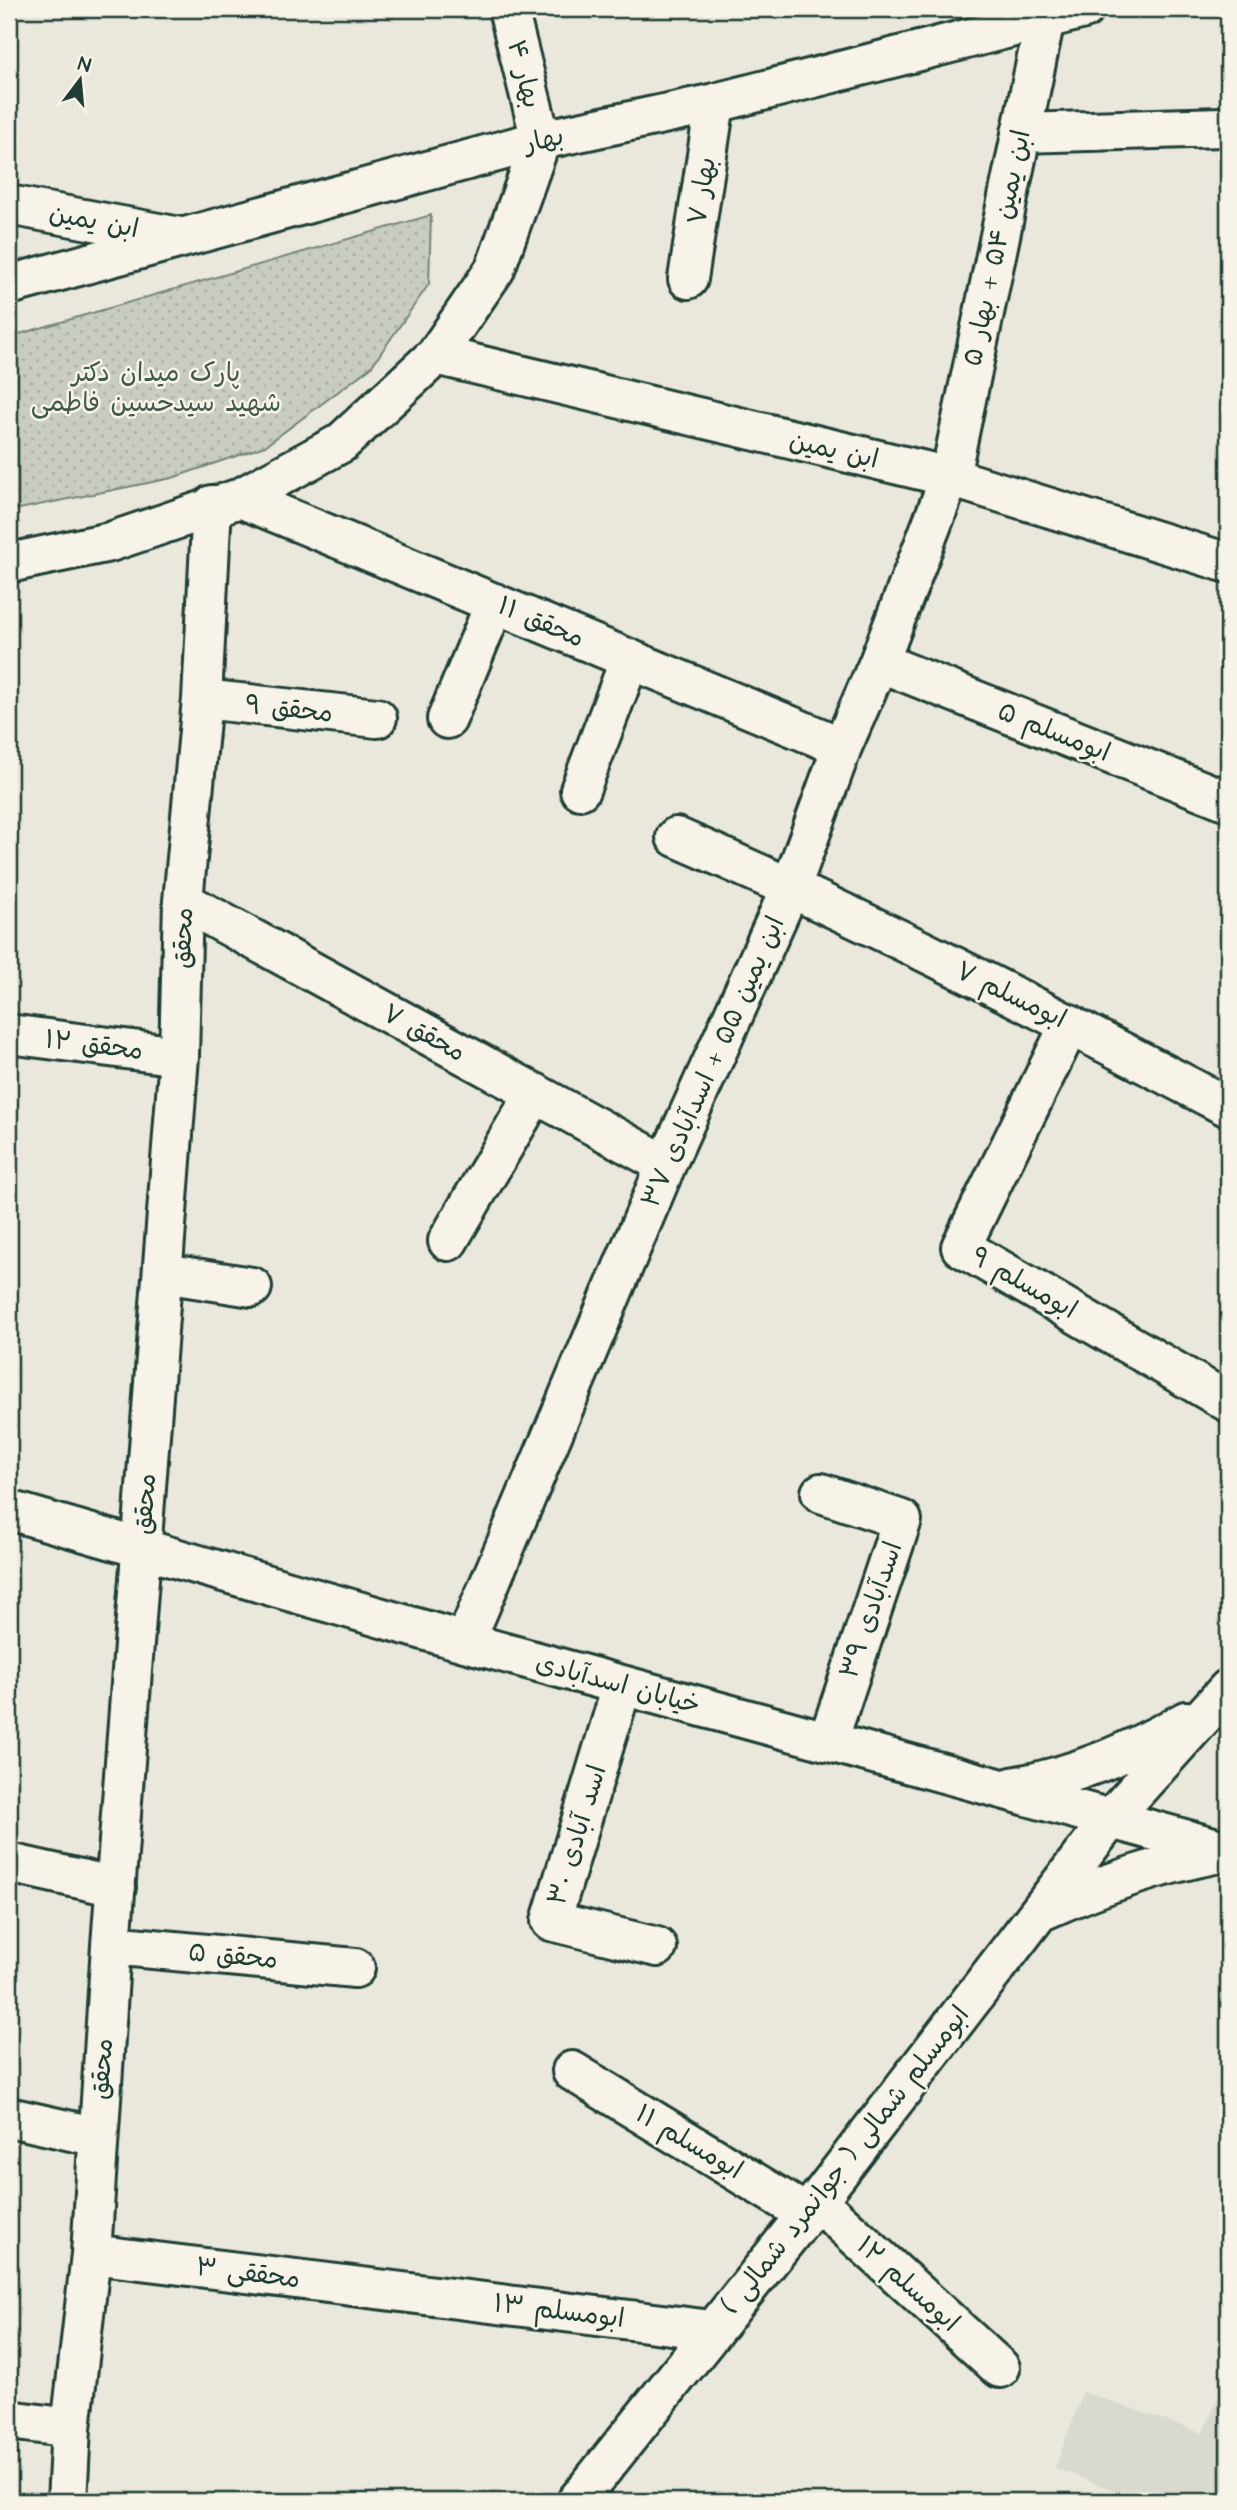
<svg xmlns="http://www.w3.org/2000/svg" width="1237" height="2510" font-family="'Architects Daughter','Playpen Sans Arabic',sans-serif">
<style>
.built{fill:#d9dacf}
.park{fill:url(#park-dots);stroke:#74847a;stroke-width:2}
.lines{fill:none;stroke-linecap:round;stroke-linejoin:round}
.minor-casing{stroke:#1f3d34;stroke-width:44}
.major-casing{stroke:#1f3d34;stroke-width:44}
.minor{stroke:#f7f3e8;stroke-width:38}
.major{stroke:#f7f3e8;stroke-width:38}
.labels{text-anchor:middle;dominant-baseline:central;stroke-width:5;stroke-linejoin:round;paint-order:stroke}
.street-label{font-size:26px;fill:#1f3d34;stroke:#f7f3e8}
.park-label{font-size:26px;fill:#415a50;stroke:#f7f3e8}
</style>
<defs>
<pattern id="park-dots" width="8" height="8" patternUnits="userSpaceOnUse" patternTransform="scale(1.75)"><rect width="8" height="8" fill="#c8ccc1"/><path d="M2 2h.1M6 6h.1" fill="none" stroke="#abb0a6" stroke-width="1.8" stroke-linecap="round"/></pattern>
</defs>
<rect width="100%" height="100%" fill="#eae8dd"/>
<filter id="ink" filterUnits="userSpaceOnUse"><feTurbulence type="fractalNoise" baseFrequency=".0143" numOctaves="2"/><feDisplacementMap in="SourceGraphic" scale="14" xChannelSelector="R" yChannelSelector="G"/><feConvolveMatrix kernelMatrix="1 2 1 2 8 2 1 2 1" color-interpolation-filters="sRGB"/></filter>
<g filter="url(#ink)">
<path class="built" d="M1228 2374V2501H1141L1055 2468 1083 2392 1203 2433Z"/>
<path class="park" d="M431 215 429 284 371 367 265 446 172 478 9 511V337Z"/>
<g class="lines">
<g class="minor-casing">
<path id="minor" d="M1021 133 1223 127
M9 205 180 237
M688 279 715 103
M436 355 950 477 1228 563
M240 498 842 747
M9 563 110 542 240 498 341 443 436 355 495 269 541 140 508 9
M879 662 1228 801
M202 699 377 718
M447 719 495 603
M580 790 630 659
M676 837C864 918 1047 1012 1228 1107
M183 901 666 1165
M1070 1024 961 1247 1228 1402
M9 1034 179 1056
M448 1241 535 1093
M163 1273 252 1287
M821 1493 902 1520 828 1741
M465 1642 666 1165 791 887 842 747 879 662 950 477 1045 19
M622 1686 551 1921 657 1947
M9 1863 116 1887
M111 1945 355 1968
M572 2071 805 2213
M9 2117 98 2137
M817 2201 1000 2368
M91 2254 712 2330
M9 2420 71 2428
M67 2501 71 2428 91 2254 111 1945 179 1056 183 901 202 699 212 505"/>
</g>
<g class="major-casing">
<path id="major" d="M9 285 541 140 715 103 1084 9
M9 1510 465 1642 1228 1851
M1012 1787C1076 1776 1129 1752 1186 1721
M1044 1910C1102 1884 1157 1865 1219 1853
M577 2501 817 2201 1112 1817 1228 1689"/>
</g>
<use href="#minor" class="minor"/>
<use href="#major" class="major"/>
</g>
</g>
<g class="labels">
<g class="street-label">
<text transform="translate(524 74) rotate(76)">بهار ۴</text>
<text transform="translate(544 140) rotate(-13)">بهار</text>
<text transform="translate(702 191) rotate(-81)">بهار ۷</text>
<text transform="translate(94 221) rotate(11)">ابن یمین</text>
<text transform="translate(997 248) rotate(-78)">ابن یمین ۵۴ + بهار ۵</text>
<text transform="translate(834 450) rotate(13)">ابن یمین</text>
<text transform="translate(541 622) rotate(23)">محقق ۱۱</text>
<text transform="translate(289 709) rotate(6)">محقق ۹</text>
<text transform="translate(1054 732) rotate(22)">ابومسلم ۵</text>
<text transform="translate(183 938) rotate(-88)">محقق</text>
<text transform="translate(1011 995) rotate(26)">ابومسلم ۷</text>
<text transform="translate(424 1033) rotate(29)">محقق ۷</text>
<text transform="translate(94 1045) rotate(7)">محقق ۱۲</text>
<text transform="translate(713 1062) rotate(-66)">ابن یمین ۵۵ + اسدآبادی ۳۷</text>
<text transform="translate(1024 1283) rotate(30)">ابومسلم ۹</text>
<text transform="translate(145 1504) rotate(-86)">محقق</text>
<text transform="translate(871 1610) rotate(-71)">اسدآبادی ۳۹</text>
<text transform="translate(618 1684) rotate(15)">خیابان اسدآبادی</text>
<text transform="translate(577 1835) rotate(-73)">اسد آبادی ۳۰</text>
<text transform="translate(233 1956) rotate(5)">محقق ۵</text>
<text transform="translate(102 2069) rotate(-86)">محقق</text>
<text transform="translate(689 2142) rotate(31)">ابومسلم ۱۱</text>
<text transform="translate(846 2160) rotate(-52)">ابومسلم شمالی ( جوانمرد شمالی )</text>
<text transform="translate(248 2273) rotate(7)">محققی ۳</text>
<text transform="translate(908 2284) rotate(42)">ابومسلم ۱۲</text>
<text transform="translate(559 2311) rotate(7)">ابومسلم ۱۳</text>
</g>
<g class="park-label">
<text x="156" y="373">پارک میدان دکتر<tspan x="156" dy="30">شهید سیدحسین فاطمی</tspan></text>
</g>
</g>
<rect width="1237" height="2510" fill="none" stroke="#f7f3e8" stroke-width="35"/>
<rect x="18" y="18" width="1202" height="2475" fill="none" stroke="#1f3d34" stroke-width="2.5" filter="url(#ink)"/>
<g transform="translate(80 80) rotate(16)" stroke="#f7f3e8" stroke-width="5" paint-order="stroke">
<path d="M0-5L12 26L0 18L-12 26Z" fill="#1f3d34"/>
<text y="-10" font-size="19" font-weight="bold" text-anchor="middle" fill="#1f3d34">N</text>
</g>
</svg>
